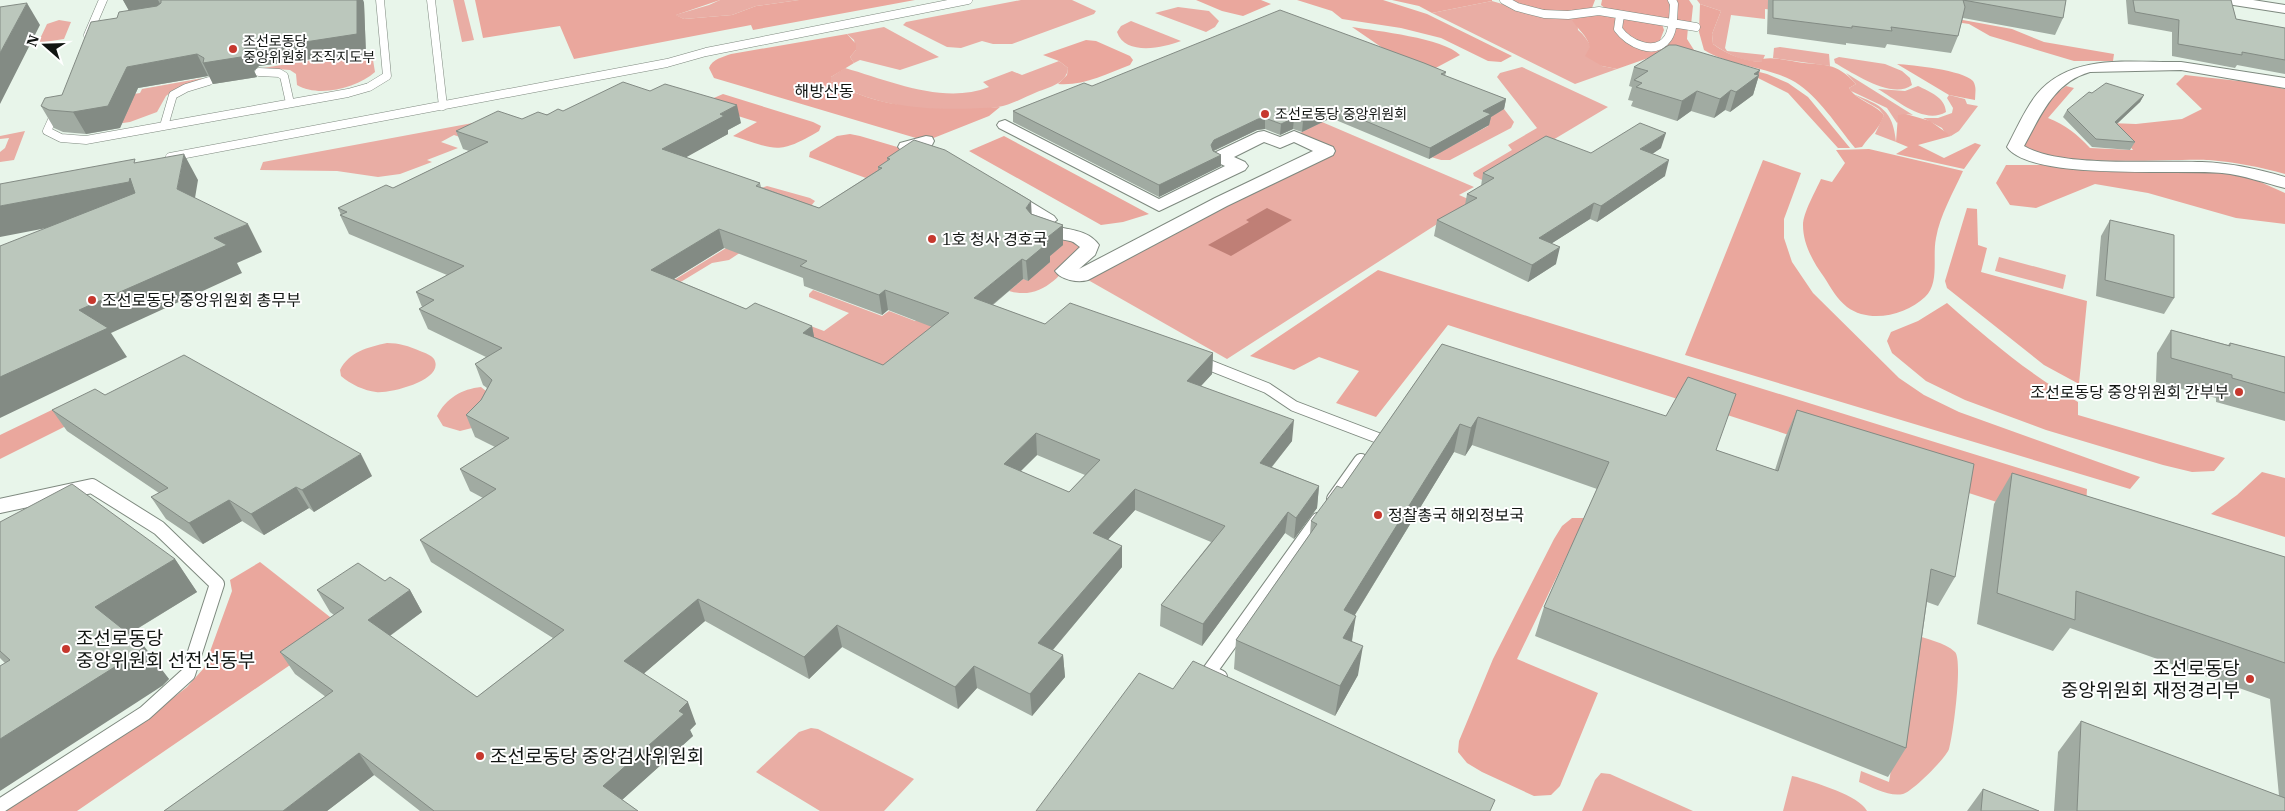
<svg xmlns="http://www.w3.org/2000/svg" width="2285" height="811" font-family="'IBM Plex Serif','Noto Sans KR',serif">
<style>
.green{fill:#e9ada4}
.forest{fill:#eaa79d}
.water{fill:#bf7f76}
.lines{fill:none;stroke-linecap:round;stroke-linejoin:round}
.lane-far2-casing{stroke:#7e897f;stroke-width:9}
.lane-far1-casing{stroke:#7e897f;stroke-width:12}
.lane-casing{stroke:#7e897f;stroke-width:16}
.street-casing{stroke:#7e897f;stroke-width:2}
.lane-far2{stroke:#fff;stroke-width:8}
.lane-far1{stroke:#fff;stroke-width:10}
.lane{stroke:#fff;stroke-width:14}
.street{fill:#fff;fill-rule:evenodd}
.wall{fill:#a1aba2;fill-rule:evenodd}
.shaded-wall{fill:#838b84}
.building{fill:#bbc7bc;stroke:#838b84;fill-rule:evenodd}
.poi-dot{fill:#c6382e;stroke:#fff;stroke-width:2}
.labels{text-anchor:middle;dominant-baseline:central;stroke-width:4;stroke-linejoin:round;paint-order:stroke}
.far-poi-label{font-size:14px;fill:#111512;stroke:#fff;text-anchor:start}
.far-quarter-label{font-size:16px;fill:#111512;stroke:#fff}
.poi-label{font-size:16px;fill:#111512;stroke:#fff;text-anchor:start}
.near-poi-label{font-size:19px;fill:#111512;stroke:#fff;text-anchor:start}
</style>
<rect width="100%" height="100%" fill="#e8f5ea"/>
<path class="green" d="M453 0H464L474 40 462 42Z
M720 0H799L756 6 732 15 684 19 675 15 709 5Z
M1021 0H1072L1096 11 1094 14 1012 44H993L982 41 961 48 947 47 903 25 906 22Z
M1697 0H1773V10L1765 9V19L1731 15 1725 48 1727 51 1765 55 1762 62C1744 62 1729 55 1713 44L1712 34 1721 11 1700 4Z
M1492 1 1547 17H1577L1578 30C1589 39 1594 53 1602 66L1617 69 1575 84 1432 13Z
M1178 7 1209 11 1219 21 1215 27 1206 32 1155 13Z
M59 20 71 22 64 39 38 43 47 24Z
M1131 21 1181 41C1163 48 1125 56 1117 32L1121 26Z
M884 27 939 57 900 70 860 60 854 63 850 57 856 50 854 40 847 34Z
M1780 47 1829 54 1830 66 1773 58 1774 48Z
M372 54 375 72C357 88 319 98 297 85L296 74 290 70 263 68 313 60V64Z
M1839 57 1885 64 1902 71 1910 78 1912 85C1892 100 1853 73 1835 63L1834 59Z
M1059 61 1068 68C1067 83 1050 87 1037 92 1025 97 1011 105 998 107 944 115 879 109 831 81V77L845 68C890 81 944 105 989 87L983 82 1012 71 1022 75Z
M1522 67 1608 107 1484 181 1474 176 1473 173 1512 150 1508 145 1537 128 1497 77 1500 73Z
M1846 73 1913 115 1906 114 1897 123 1887 108 1851 91 1849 88 1856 84Z
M203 78 171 92 166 96 157 112 130 122 102 126 68 105 140 93 142 89Z
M1918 86C1930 92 1945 97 1946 112 1924 125 1897 100 1878 89L1905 91Z
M1853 94C1881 105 1893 110 1896 142L1875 134 1884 115 1879 109Z
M1949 95 1965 99 1967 104 1978 106 1959 131 1951 136 1945 133 1942 128 1923 118H1938L1952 113 1953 108 1947 98Z
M1504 109 1514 122 1511 128 1450 160H1441L1431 157 1488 126 1481 122Z
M478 122 471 141 454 135 441 142 458 148 427 160 432 162 400 174 378 177 337 171 260 170 263 162Z
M1322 122 1474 187 1459 195 1473 201 1227 359 1081 276 1326 152 1294 136Z
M25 131 14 160 0 162V152L5 148 9 138 0 139V136Z
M767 186 810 198 815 201 811 206 729 260 712 263 646 303 640 301 783 213 761 188Z
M1063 235 1086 241C1067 268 1046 302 1009 291L1023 279 1028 280 1049 262 1045 260Z
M1999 257 2066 275 2063 289 1995 271Z
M813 290 882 316 889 311 915 321 936 305 970 318 886 385 774 321 792 319 824 331 849 313 809 297V294Z
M387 343C399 343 409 346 420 351 425 353 431 355 434 359 446 380 389 394 376 392 365 391 350 384 341 376L340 370C349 352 368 347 387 343Z
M481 387 491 395 480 426 460 431 443 426 437 416C446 398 462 389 481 387Z
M1913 634C1925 639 1945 642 1955 652 1963 660 1953 736 1949 749 1946 758 1912 792 1903 794 1889 797 1872 787 1859 782L1861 771 1889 782Z
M811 728 818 729 914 779 884 811H820L756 772 799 732Z
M1601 773 1610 774 1693 811H1582L1595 780Z
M1792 776 1797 777C1815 783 1859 795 1867 811H1783Z"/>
<path class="forest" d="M475 0H720L676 15 684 19 732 15 756 6 799 0H915L753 30 751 25 574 59 560 26 483 38Z
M1196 0H1261L1271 4 1243 16 1222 11Z
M1297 0H1383L1427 14 1512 56 1501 62 1488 61 1441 38 1401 28 1342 19 1332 11Z
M1392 0H1492V1L1432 13 1419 6Z
M1511 0H1595L1592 8C1560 15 1541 13 1511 0Z
M1602 0H1668L1671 4 1669 19 1607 10 1601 5Z
M1675 0H1689L1693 6 1691 25 1676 22Z
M1700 4 1721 11 1712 34 1713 44C1728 55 1744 61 1762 62V59C1774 57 1785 60 1797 62 1825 66 1835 61 1856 84L1849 88C1857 101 1875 104 1884 115 1879 130 1870 135 1862 147L1855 148C1837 126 1819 97 1795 82 1767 66 1732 67 1704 50L1699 32Z
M1592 12 1615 16 1619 36C1633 48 1647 50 1666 46L1671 38 1674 25 1688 27 1687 39 1694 50 1725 63 1767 74 1788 83 1808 97 1850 148H1838L1788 93 1758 78 1654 56 1617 69 1602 66 1585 56 1590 47C1587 35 1578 30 1572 20Z
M1903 14 1941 16 2012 29 2044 42 2114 54 2113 61H2074L1990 36 1969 24Z
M1623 17 1662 24 1664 30 1659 43 1655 45 1630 40 1620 26Z
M1352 27C1377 31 1443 38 1460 55L1430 71 1387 51Z
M847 34 856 44V50L850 57 854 63 831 77V81C882 111 942 111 1000 107L989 116 926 141 714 78 709 68C712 59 723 57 731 54Z
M1086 40 1096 41 1130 56 1133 60 1130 65C1106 74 1084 86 1058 84L1067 75 1068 68 1059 61 1043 55Z
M1897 64C1912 65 1963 70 1973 81 1977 87 1975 94 1975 100L1949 95Z
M2185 75 2257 83 2285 89V174C2261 167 2234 162 2209 160 2175 158 2043 169 2024 145L2048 100 2066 86 2074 88 2048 118C2066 125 2077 134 2090 148L2133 150 2110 123 2136 124 2182 119 2202 109 2176 84Z
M723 94 813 122 821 126 819 131C778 155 777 150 733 136L757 122 700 104Z
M1906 114 1930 121 1951 136 1918 145 1944 158 1975 143 1981 145 1964 169 1896 154 1908 147 1896 142 1898 115Z
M850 134 860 136 921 154 874 181 809 157 810 152 837 136Z
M1004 136 1149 214 1123 222 1101 225 969 151Z
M1869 149 1963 171C1953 193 1940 215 1936 238 1932 257 1940 283 1925 297 1906 315 1870 324 1847 307 1837 299 1831 288 1824 277 1813 262 1803 244 1803 225 1803 213 1816 190 1821 179L1832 182 1845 163 1836 150Z
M1763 160 1801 173 1784 219V238L1792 262 1813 293 1899 378 1924 395 1959 412 2140 477 2130 489 1685 355Z
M2006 165H2042L2106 170H2211L2247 176 2285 193V224L2236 218 2148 193 2095 184 2036 208 2010 205 1996 183Z
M1967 208 1977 209 1978 245 1987 248 1981 272 2087 301 2079 384 2044 365 1947 288 1945 281Z
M1378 270 2087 489 2085 521 2285 595 1448 325 1376 417 1336 403 1359 371 1319 357 1294 370 1250 356Z
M1947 303C1989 340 2029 374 2078 402V415L2225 458 2214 471 2192 472 2163 465 2046 430 1965 400 1926 381 1892 353 1887 341 1891 332 1918 321Z
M58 407 78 420 0 459V435Z
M2262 472 2285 478V537L2211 514 2237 495Z
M1572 518H1585L1517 659 1598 693 1560 786 1551 795 1534 796 1482 772 1467 763 1458 752 1459 741 1493 659 1554 539 1562 526Z
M260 562 344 628 77 811H5L150 716 187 687 204 668 232 591 230 580Z"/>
<path class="water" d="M1267 208 1292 220 1231 256 1208 245 1249 222 1246 220Z"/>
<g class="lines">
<g class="lane-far2-casing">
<path id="lane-far2" d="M431 0 443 106
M1504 0 1517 7 1544 14 1568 15 1599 11 1696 27
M1620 15 1618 29C1628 43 1655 57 1668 38 1674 29 1673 15 1674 4L1672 0
M88 35 103 0
M259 72 279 73 284 76 290 103
M57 109 47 131 61 138 86 140 348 93 369 87 387 76 380 0
M164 126 173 95 186 88 209 81
M170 157 667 63 706 52 968 0"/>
</g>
<g class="lane-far1-casing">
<path id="lane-far1" d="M1199 361 1267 388 1294 406 1378 438"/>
</g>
<g class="lane-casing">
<path id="lane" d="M1334 499 1361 461
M0 506 92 486 159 528 217 584 188 674 145 713 0 806
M1220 677 1209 672 1318 520"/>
</g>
<g class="street-casing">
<path id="street" d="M2220 0H2253L2285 5V13L2227 4Z
M2181 62 2285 78V88L2181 70 2090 72C2054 82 2041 115 2024 146 2060 168 2157 160 2202 162 2231 163 2258 169 2285 177V188C2264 183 2244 175 2222 173 2180 169 2030 181 2007 147 2016 130 2025 109 2037 94 2072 52 2132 63 2181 62Z
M1005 120 1159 199 1225 166 1214 161 1212 157 1214 153 1258 132 1264 131 1280 137 1294 131 1333 147 1335 151 1333 155 1227 206 1088 280C1078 283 1061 280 1055 271L1080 247C1077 245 1073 241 1070 241 1058 238 1036 238 1029 227L1035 220 999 198 996 194 999 190H1011L1054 216 1057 220 1050 225C1067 230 1088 229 1099 245L1095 255 1079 269 1215 198 1313 151 1294 142 1280 148 1264 142 1234 157 1245 162 1248 166 1245 170 1159 211 999 128 997 125 999 122Z
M926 136 932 137 934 141 932 145 924 147 927 151 925 155C917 157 903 154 898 147L900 143Z"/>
</g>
<use href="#lane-far2" class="lane-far2"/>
<use href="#lane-far1" class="lane-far1"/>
<use href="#lane" class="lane"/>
<use href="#street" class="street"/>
</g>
<path class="wall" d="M123 0H363L364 3 366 55 314 63 312 59 259 66 254 71 257 77 213 84 209 76H208L138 88 120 128 86 134 63 132 54 128 41 106 62 95 117 18 129 10Z
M1768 0H2066L2063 18 2055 35 1963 18 1958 36 1951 53 1887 44 1885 48 1846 43V45L1767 34Z
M2126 0H2231L2236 19 2285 28V74L2237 65 2235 68 2172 56V32L2128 24Z
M1634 67 1760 70 1758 75H1759L1753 95 1730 112 1725 110 1714 118 1691 111 1677 121 1631 106 1633 101 1628 100 1632 87 1629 86Z
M1446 72 1445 76 1506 99 1504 109 1491 117 1489 125 1429 159 1331 118 1302 132 1293 129 1280 135 1265 129 1257 130 1214 151 1221 155V166L1159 197 1013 122V111L1092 86Z
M2092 93 2144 95 2140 102 2117 124 2135 142 2130 150 2092 147 2063 117 2067 110Z
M563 111 741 123 728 130V134L685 157 760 183 761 187 819 208 878 170V167L887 161V158L1032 214 1063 225V245L1050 256V262L1028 281 1023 279 993 305 1045 324 1213 353 1212 374 1201 386 1292 441 1272 467 1319 486 1317 508 1294 539 1285 533 1202 646 1160 626 1161 605 1211 542 1135 510 1108 539 1122 546V567L1053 650 1063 655 1065 677 1032 716 977 688 958 709 842 647 809 679 705 621 644 673 696 724 690 730 693 736 622 800 638 811H420L374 775 327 811H164L326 697 295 674 280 652 334 615 330 612 317 590 385 581 410 590 422 612 390 636 477 697 553 638 431 562 420 540 483 498 470 491 460 469 495 447 475 437 466 415 481 400 487 388 483 385 475 364 486 357 428 329 419 309 422 307 416 292 447 275 349 234 340 215H341L338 208 393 188 469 151 463 149 456 131 522 119ZM724 248 803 278 804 286 882 315 888 310 932 327 883 365 814 337 812 326 746 309 674 279ZM1037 455 1085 475 1069 492 1020 471Z
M1661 148 1652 154 1665 176 1597 222 1590 219 1552 243 1556 264 1528 282 1434 236 1437 220 1465 205 1467 194 1481 186 1483 173 1591 153Z
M2110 220 2174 298 2164 314 2096 296 2101 236Z
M2171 330 2228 345 2230 343 2285 357V421L2216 402V398L2156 382 2157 353Z
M1442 344 1716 450 1775 470 1785 438 1797 410 1955 577 1938 606 1927 602 1906 748 1888 777 1535 636 1544 607 1597 489 1472 445 1465 456 1454 452 1355 615 1352 642 1358 675 1335 716 1234 669 1236 640 1310 534 1311 521 1342 488Z
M105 395 372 476 314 512 309 508 264 535 242 521 203 544 166 519 151 497 159 493 67 431 52 410Z
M2012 473 2285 557V811H2054L2058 752 2081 721 2279 796 2270 699 2070 628 2053 651 1977 624 1994 504Z
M0 522 175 559 197 592 129 634 169 679 162 686 5 663 0 658Z
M1983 789 2039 811H1967Z"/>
<path class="shaded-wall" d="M123 0H158L166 15 134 20Z
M357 0H363L364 3 366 55 314 63 312 59 259 66 254 71 257 77 213 84 203 63 243 50 249 45Z
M27 3 40 25 0 104V53Z
M197 54 208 76 138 88 120 128 86 134 73 112 127 67Z
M1760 70 1757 77 1759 75 1753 95 1730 112 1736 92 1754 74Z
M1731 90 1725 110 1714 118 1720 99Z
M1697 91 1691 111 1677 121 1682 101Z
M2144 95 2140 102 2110 130 2115 122Z
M1506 99 1504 109 1491 117 1489 125 1429 159 1430 148 1483 111Z
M737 105 741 123 728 130V134L667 168 662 149 720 114Z
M1332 107 1331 118 1302 132 1303 121Z
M1265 118V129L1257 130 1213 151 1211 145 1214 140 1258 119Z
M1294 118 1293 129 1280 135 1281 124Z
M1666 133 1661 148 1636 165 1640 149Z
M184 154 198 180 192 216 177 189Z
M1221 155V166L1159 197V185Z
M1669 160 1665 176 1597 222 1601 206Z
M130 178 145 209 0 237V206Z
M1031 201 1032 220 1026 208Z
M1594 203 1590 219 1535 254 1539 238Z
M248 224 262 252 237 263 242 273 111 333 127 357 0 418V377L79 310 214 238Z
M1063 225V245L1050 256V262L1028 281 1026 261 1044 240Z
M719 229 724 248 656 290 651 270Z
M1560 247 1556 264 1528 282 1532 265Z
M1022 259 1023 279 976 318 974 298Z
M885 290 888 310 882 315 879 295Z
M812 326 816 347 803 333Z
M1213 353 1212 374 1186 402 1187 381Z
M1478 417 1472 445 1465 456 1471 428Z
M1294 420 1292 441 1258 484 1260 463Z
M1460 424 1454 452 1340 639 1344 610Z
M1036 433 1037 455 1006 486 1004 464Z
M361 454 372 476 314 512 302 490Z
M1319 486 1317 508 1294 539 1296 518Z
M296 487 309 508 264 535 251 514Z
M1135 489V510L1094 555 1093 533Z
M229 500 242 521 203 544 189 523Z
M1288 512 1285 533 1202 646 1203 624Z
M1122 546V567L1040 665 1038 643Z
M175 559 197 592 120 639 95 607Z
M410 590 422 612 381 642 368 620Z
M698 599 705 621 633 683 624 661Z
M1356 616 1351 645 1343 638Z
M837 625 842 647 809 679 804 657Z
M144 646 169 679 162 686 0 791V739Z
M1363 646 1358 675 1335 716 1340 686Z
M1063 655 1065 677 1032 716 1030 694Z
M974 666 977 688 958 709 955 687Z
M688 702 696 724 690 730 693 736 613 808 603 786Z
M359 753 374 775 327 811H283Z"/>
<path class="building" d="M161 0H357V34L305 42V38L249 45 243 50 247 56 203 63 204 58 197 54 127 67 108 106 73 112 49 110 41 106 45 98 62 95 91 22 117 18 119 12 157 6 161 3Z
M1773 0H2066L2063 18 1963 0 1965 7 1958 36 1891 27 1892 31 1852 26V28L1773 18Z
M2133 0H2231L2236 19 2285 28V60L2242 52V55L2178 44 2179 20 2135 12Z
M27 3 0 53V7Z
M1280 10 1424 63 1446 72 1441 74 1506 99 1483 111 1491 114 1430 148 1332 107 1303 121 1294 118 1281 124 1265 118 1258 119 1214 140 1211 145 1213 151 1221 155 1159 185 1013 111 1084 83 1092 86Z
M1669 45H1676L1760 70 1754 74 1759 75 1736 92 1731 90 1720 99 1697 91 1682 101 1636 87 1642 83 1634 80 1648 71 1634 67Z
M623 82 650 91 665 84 737 105 720 114 724 116 662 149 760 183 756 186 819 208 882 168 878 167 890 159 887 158 914 140 945 150 1031 201 1026 208 1031 214 1063 225 1044 240 1049 242 1026 261 1022 259 974 298 1045 324 1070 303 1213 353 1187 381 1294 420 1260 463 1319 486 1296 518 1288 512 1203 624 1161 605 1225 526 1135 489 1093 533 1122 546 1038 643 1063 655 1030 694 974 666 955 687 837 625 804 657 698 599 624 661 688 702 679 711 684 714 603 786 638 811H434L359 753 283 811H164L333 691 280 652 344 608 317 590 358 563 385 581 390 577 410 590 368 620 477 697 564 630 420 540 496 489 460 469 509 438 466 415 481 400 492 380 475 364 502 348 419 309 434 300 416 292 464 266 340 215 347 212 338 208 386 185 393 188 488 142 456 131 498 111 522 119 538 112 547 115 558 109 563 111ZM719 229 807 261 800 266 879 295 885 290 949 313 883 365 803 333 812 326 755 303 746 309 651 270ZM1036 433 1100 460 1069 492 1004 464Z
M2106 83 2144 95 2115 122 2135 142 2096 139 2067 110 2089 92 2092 93Z
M1640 123 1666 133 1640 149 1669 160 1601 206 1594 203 1539 238 1560 247 1532 265 1437 220 1477 198 1467 194 1494 178 1483 173 1546 136 1591 153Z
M184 154 177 189 248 224 214 238 227 245 79 310 108 328 0 377V246L135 193 130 178 129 182 0 206V184L135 159 134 163Z
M2110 220 2174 235V298L2105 280Z
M2171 330 2230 346V343L2285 357V393L2232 378V375L2171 358Z
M1442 344 1666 416 1688 377 1736 394 1716 450 1778 471 1797 410 1974 464 1955 577 1931 569 1906 748 1544 607 1609 462 1478 417 1471 428 1460 424 1344 610 1356 616 1343 638 1363 646 1340 686 1236 640 1317 524 1311 521 1337 486 1342 488Z
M184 355 361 454 302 490 296 487 251 514 229 500 189 523 151 497 168 488 52 410 95 389 105 395Z
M2012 473 2285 557V663L2076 591 2075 620 1997 593Z
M72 484 175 559 95 607 144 646 137 653 0 739V666L10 660 0 651V522Z
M1193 661 1495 800 1490 811H1036L1139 673 1173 689Z
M2081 721 2285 798V811H2077Z
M1983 789 2039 811H1981Z"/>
<g class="poi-dot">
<circle cx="233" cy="49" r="5"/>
<circle cx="1265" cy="114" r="5"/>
<circle cx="932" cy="239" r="5"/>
<circle cx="92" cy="300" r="5"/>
<circle cx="2239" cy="392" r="5"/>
<circle cx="1378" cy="515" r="5"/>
<circle cx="66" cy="649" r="5"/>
<circle cx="2250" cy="679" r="5"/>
<circle cx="480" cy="756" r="5"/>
</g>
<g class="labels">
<g class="far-poi-label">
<text x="243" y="41">조선로동당<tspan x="243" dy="16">중앙위원회 조직지도부</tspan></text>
<text x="1275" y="114">조선로동당 중앙위원회</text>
</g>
<g class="far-quarter-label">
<text x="824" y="91">해방산동</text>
</g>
<g class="poi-label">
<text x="942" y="239">1호 청사 경호국</text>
<text x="102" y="300">조선로동당 중앙위원회 총무부</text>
<text x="2229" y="392" text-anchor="end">조선로동당 중앙위원회 간부부</text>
<text x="1388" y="515">정찰총국 해외정보국</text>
</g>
<g class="near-poi-label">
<text x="76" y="638">조선로동당<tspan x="76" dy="22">중앙위원회 선전선동부</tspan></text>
<text x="2240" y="668" text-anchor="end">조선로동당<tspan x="2240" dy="22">중앙위원회 재정경리부</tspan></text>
<text x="490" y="756">조선로동당 중앙검사위원회</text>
</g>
</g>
<g transform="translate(45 45) rotate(290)" stroke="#ffffff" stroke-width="4" paint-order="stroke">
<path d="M0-4L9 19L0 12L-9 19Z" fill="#111512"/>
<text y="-8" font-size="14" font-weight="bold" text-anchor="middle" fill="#111512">N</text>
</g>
</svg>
